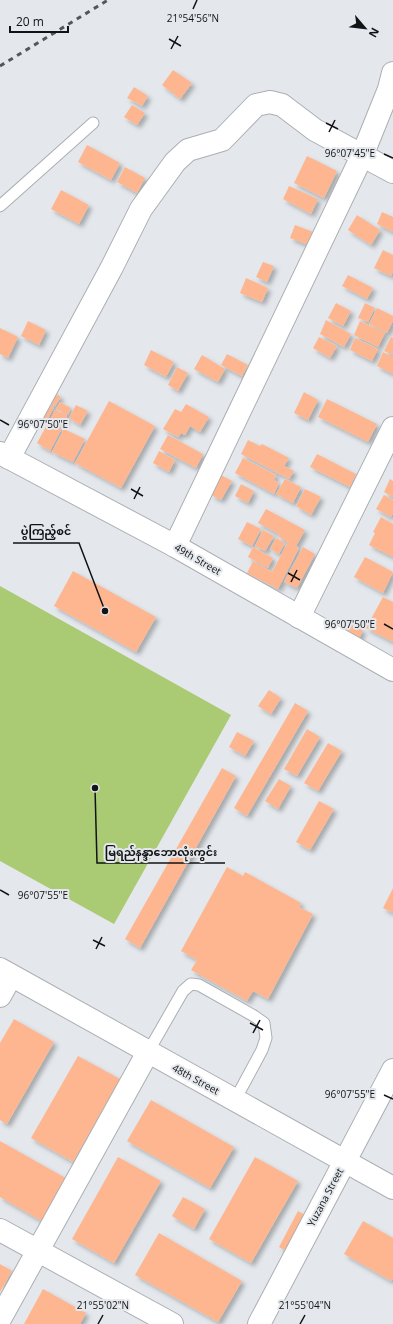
<svg xmlns="http://www.w3.org/2000/svg" width="393" height="1324" font-family="'Open Sans','Noto Sans Myanmar',sans-serif">
<style>
.green{fill:#aaca74}
.building{fill:#feb690;filter:url(#shadow)}
.lines{fill:none;stroke-linecap:round;stroke-linejoin:round}
.lane-casing{stroke:#abafb3;stroke-width:13}
.street-casing{stroke:#abafb3;stroke-width:24}
.secondary-casing{stroke:#abafb3;stroke-width:24}
.lane{stroke:#fff;stroke-width:11}
.street{stroke:#fff;stroke-width:22}
.secondary{stroke:#fff;stroke-width:22}
.rail{stroke:#545659;stroke-width:3;stroke-dasharray:5 5;stroke-linecap:butt}
.ticks{fill:none;stroke:#121315;stroke-width:1.5}
.labels{text-anchor:middle;dominant-baseline:central;stroke-width:4;stroke-linejoin:round;paint-order:stroke}
.street-label{font-size:10px;fill:#121315;stroke:#e4e8ec}
.ticks-label{font-size:10px;text-anchor:middle;fill:#121315;stroke:#e4e8ec;stroke-width:4;stroke-linejoin:round;paint-order:stroke}
.leader{fill:none;stroke:#121315;stroke-width:1.5}
.callout-dot{fill:#121315;stroke:#e4e8ec;stroke-width:1.5}
.callout-label{font-size:11px;text-anchor:middle;font-weight:bold;fill:#121315;stroke:#e4e8ec;stroke-width:4;stroke-linejoin:round;paint-order:stroke}
</style>
<defs>
<filter id="shadow"><feDropShadow dx="3.5" dy="3.5" stdDeviation="2" flood-color="#0004"/></filter>
</defs>
<rect width="100%" height="100%" fill="#e4e8ec"/>
<path class="green" d="M0 586 231 715 114 924 0 861Z"/>
<path class="building" d="M173 70 192 83 180 99 162 85Z
M134 87 148 96 142 106 127 98Z
M132 105 145 113 137 125 124 117Z
M87 145 120 163 111 180 78 162Z
M307 156 337 171 324 198 294 183Z
M125 167 145 178 137 193 117 182Z
M289 186 318 199 311 214 283 199Z
M61 190 89 205 79 224 51 209Z
M382 212 393 217V232L377 224Z
M357 215 380 230 371 245 348 230Z
M295 225 316 233 311 246 290 238Z
M383 250 393 255V271L391 276 374 268Z
M263 262 274 266 267 282 256 277Z
M348 275 373 288 367 299 342 286Z
M246 278 268 288 262 302 240 293Z
M336 303 351 311 343 326 328 318Z
M365 303 375 308 368 322 358 318Z
M377 308 393 316V321L387 333 369 324Z
M326 320 351 334 344 347 320 334Z
M28 321 46 330 39 345 21 336Z
M360 321 385 333 378 347 354 335Z
M0 328 18 337 8 358 0 354Z
M319 337 337 346 330 358 313 348Z
M391 337 393 338V355L384 351Z
M355 338 378 349 372 361 350 350Z
M151 350 174 362 166 377 144 365Z
M383 352 393 357V374L377 366Z
M227 354 248 365 242 376 221 365Z
M202 355 225 369 218 382 194 369Z
M177 367 188 373 178 391 168 385Z
M53 392 61 397 55 406 47 402Z
M304 392 318 400 308 420 294 413Z
M327 399 377 424 368 442 318 417Z
M43 401 54 407 47 421 35 415Z
M109 401 155 426 121 488 75 463Z
M60 402 71 408 68 415 56 409Z
M186 404 209 417 200 432 190 426 185 435 181 433 178 437 163 429 175 409 181 412Z
M76 405 88 411 80 425 69 418Z
M55 410 67 415 64 424 51 418Z
M49 421 62 428 50 451 37 443Z
M64 429 85 439 73 462 52 452Z
M168 435 203 454 196 468 160 449Z
M248 440 260 446 262 444 289 458 284 466 294 471 289 479 241 454Z
M159 451 175 460 169 472 153 463Z
M317 454 356 474 350 487 310 467Z
M243 458 276 475 274 480 279 483 274 494 235 473Z
M221 475 232 481 221 500 211 495Z
M285 479 301 487 293 503 276 494Z
M390 479 393 481V497L384 492Z
M241 484 254 491 248 503 235 496Z
M305 489 321 497 311 515 296 506Z
M384 495 393 500V513L391 517 376 509Z
M266 509 305 530 296 546 299 548 278 589 247 573 253 561 272 572 288 542 278 536 279 534 258 523Z
M381 517 393 524V557L369 545 375 533 373 532Z
M247 522 261 529 252 546 238 539Z
M263 530 274 536 265 551 255 546Z
M276 538 285 543 279 554 270 549Z
M253 547 273 558 268 568 248 557Z
M303 547 315 554 297 588 284 582Z
M365 557 393 572 383 593 354 577Z
M73 571 156 617 136 652 54 606Z
M383 597 393 602V642L366 628Z
M340 619 363 630 358 641 335 630Z
M269 690 281 698 271 714 258 706Z
M295 703 308 711 247 816 234 808Z
M307 729 320 737 297 776 284 769Z
M237 732 254 741 245 756 229 747Z
M328 743 342 751 318 791 304 783Z
M222 768 236 776 140 948 125 939Z
M279 779 291 786 278 809 265 801Z
M319 801 334 809 310 850 296 842Z
M227 867 243 876 245 872 301 903 299 907 313 914 268 999 253 991 247 1001 191 970 197 960 181 951Z
M393 888V913L383 908Z
M14 1019 54 1042 7 1124 0 1120V1043Z
M78 1056 120 1079 73 1162 31 1138Z
M151 1100 234 1147 210 1188 127 1141Z
M0 1141 69 1180 45 1223 0 1197Z
M118 1157 161 1181 114 1263 72 1239Z
M255 1157 298 1181 251 1263 209 1239Z
M183 1197 205 1209 194 1229 172 1216Z
M298 1211 309 1217 290 1253 279 1247Z
M363 1221 393 1238V1278L391 1281 344 1254Z
M159 1233 242 1281 218 1322 135 1275Z
M0 1264 12 1271 0 1292Z
M43 1289 86 1313 80 1324H24Z"/>
<g class="lines">
<g class="lane-casing">
<path id="lane" d="M0 206 93 123
M148 1052 183 991 191 984 199 985 254 1016 264 1023 266 1038 262 1050 235 1100"/>
</g>
<g class="street-casing">
<path id="street" d="M9 458 112 267 141 209 175 162 188 150 222 140 256 105 270 102 282 105 315 130 393 172
M175 546 362 156 389 89 393 73
M299 617 393 428
M0 969 393 1188
M0 996 11 976
M0 1230 172 1324
M0 1319 148 1052
M259 1324 393 1070"/>
</g>
<g class="secondary-casing">
<path id="secondary" d="M0 453 175 546 393 670"/>
</g>
<use href="#lane" class="lane"/>
<use href="#street" class="street"/>
<use href="#secondary" class="secondary"/>
<path class="rail" d="M0 66 108 0"/>
</g>
<path class="ticks" d="M193 9 197 0M169 39 181 46M171 49 178 36M326 123 338 129M329 132 335 120M384 154 393 158M0 420 9 425M131 489 143 496M134 499 140 487M288 573 300 580M291 582 297 570M384 624 393 629M0 890 9 895M93 940 105 946M96 949 102 937M250 1023 263 1030M253 1033 260 1020M384 1095 393 1099M98 1324 103 1315M300 1324 305 1315"/>
<g class="labels">
<g class="street-label">
<text transform="translate(198 559) rotate(30)">49th Street</text>
<text transform="translate(196 1079) rotate(29)">48th Street</text>
<text transform="translate(325 1197) rotate(-62)">Yuzana Street</text>
</g>
</g>
<g class="ticks-label">
<text x="193" y="22">21°54'56"N</text>
<text x="350" y="157">96°07'45"E</text>
<text x="43" y="428">96°07'50"E</text>
<text x="350" y="628">96°07'50"E</text>
<text x="43" y="899">96°07'55"E</text>
<text x="350" y="1098">96°07'55"E</text>
<text x="103" y="1309">21°55'02"N</text>
<text x="305" y="1309">21°55'04"N</text>
</g>
<path class="leader" d="M105 611L79 543H13M95 788L97 863H225"/>
<g class="callout-dot">
<circle cx="105" cy="611" r="4"/>
<circle cx="95" cy="788" r="4"/>
</g>
<g class="callout-label">
<text x="46" y="535">ပွဲကြည့်စင်</text>
<text x="161" y="856">မြရည်နန္ဒာဘောလုံးကွင်း</text>
</g>
<g transform="translate(365 28) rotate(118)" stroke="#e4e8ec" stroke-width="3" paint-order="stroke">
<path d="M0-3L7 15L0 10L-7 15Z" fill="#121315"/>
<text y="-6" font-size="11" font-weight="bold" text-anchor="middle" fill="#121315">N</text>
</g>
<path d="M10 26v6h58v-6" fill="none" stroke="#121315" stroke-width="2"/>
<text x="16" y="26" font-size="12" fill="#121315" stroke="#e4e8ec" stroke-width="3" paint-order="stroke">20 m</text>
</svg>
